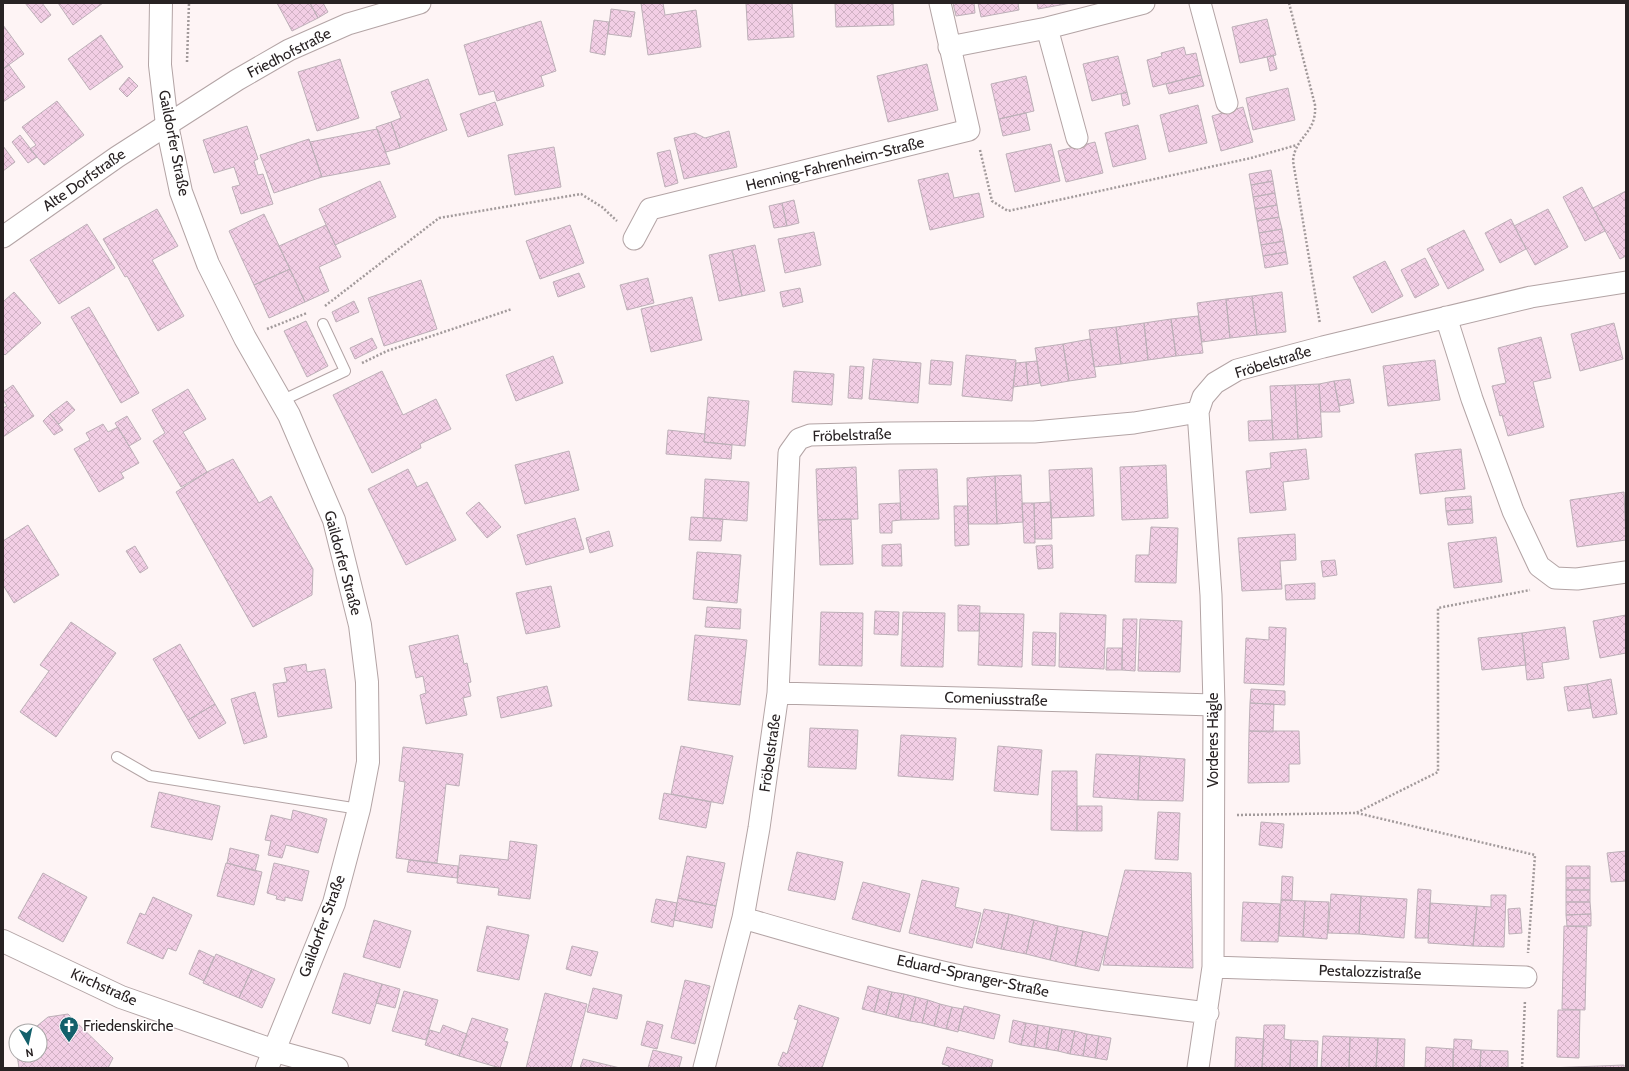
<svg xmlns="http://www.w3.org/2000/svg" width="1629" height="1071" font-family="Cabin,sans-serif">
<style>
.building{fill:url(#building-cross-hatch);stroke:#bdb0b8}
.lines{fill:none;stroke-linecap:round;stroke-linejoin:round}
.service-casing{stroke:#b3a4a5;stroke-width:12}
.minor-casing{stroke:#b3a4a5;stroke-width:23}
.tertiary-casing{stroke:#b3a4a5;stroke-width:24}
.secondary-casing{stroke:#b3a4a5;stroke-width:24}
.path{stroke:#a29a9b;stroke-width:2.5;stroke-dasharray:2 2;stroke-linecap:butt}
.service{stroke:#fff;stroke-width:10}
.minor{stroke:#fff;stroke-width:21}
.tertiary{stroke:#fff;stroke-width:22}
.secondary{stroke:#fff;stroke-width:22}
.labels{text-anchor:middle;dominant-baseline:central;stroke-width:3;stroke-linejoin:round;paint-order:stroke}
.street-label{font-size:15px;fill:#282223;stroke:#fff}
.poi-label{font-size:15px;fill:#282223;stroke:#fff;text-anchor:start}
</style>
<defs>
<pattern id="building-cross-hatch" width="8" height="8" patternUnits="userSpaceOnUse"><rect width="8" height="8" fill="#f2cee5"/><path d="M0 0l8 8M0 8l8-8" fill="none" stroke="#d0b1c4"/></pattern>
</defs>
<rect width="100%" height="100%" fill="#fef4f5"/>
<path class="building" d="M25 3H42L51 15 41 23Z
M58 3H103L73 25Z
M277 3H310L318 18 292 31Z
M310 3H323L328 12 318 18Z
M641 3H663L665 15 696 10 701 47 648 55Z
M746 3H792L794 37 748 40Z
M835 3H893L894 25 836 27Z
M953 3H974L975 13 956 16Z
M978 3H1018L1019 10 981 17Z
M1037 3H1071L1038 9Z
M611 9 635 12 631 37 608 34Z
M1267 19 1276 55 1240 63 1232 27Z
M594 20 609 22 605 55 590 52Z
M541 21 556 71 541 76 544 86 497 101 494 91 479 95 464 45Z
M3 25 24 54 3 69Z
M101 35 123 67 90 90 68 59Z
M1184 47 1186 55 1196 53 1201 75 1153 87 1147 60 1162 56 1161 53Z
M1273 55 1277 69 1270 71 1267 57Z
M1118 56 1127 92 1092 101 1083 64Z
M340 59 359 118 317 131 298 72Z
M927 64 938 110 888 122 877 76Z
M9 65 25 87 3 102V69Z
M1201 75 1204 86 1169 94 1166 84Z
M1026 76 1034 111 999 119 991 84Z
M129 77 138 86 127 97 119 89Z
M428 79 447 130 400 148 391 122 401 118 391 92Z
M1288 88 1295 120 1253 130 1246 98Z
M1127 92 1130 104 1123 106 1121 94Z
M57 101 84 135 44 165 30 149 36 145 22 127Z
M495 102 503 125 468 137 460 114Z
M1198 105 1207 143 1169 152 1160 115Z
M1243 107 1253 142 1221 151 1212 116Z
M1026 113 1030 130 1003 136 999 119Z
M391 122 400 148 386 152 376 127Z
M1138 125 1146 159 1113 167 1105 133Z
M247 126 258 159 254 161 258 175 263 174 273 204 241 214 232 187 240 185 234 167 214 173 203 140Z
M377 129 390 164 322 177 310 142Z
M729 131 737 167 684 179 674 138 695 133 705 138Z
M20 135 37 157 28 163 12 142Z
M309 139 322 177 274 193 260 155Z
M1095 142 1103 173 1066 182 1058 151Z
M1051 144 1060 181 1015 192 1006 154Z
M3 146 15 162 3 171Z
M554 147 561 187 515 195 508 155Z
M670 150 678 183 665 187 657 153Z
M1271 170 1273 181 1251 185 1249 174Z
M948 173 954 198 979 193 984 217 930 230 918 180Z
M380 181 396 217 335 245 319 209Z
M1273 181 1275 193 1253 197 1251 185Z
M1582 187 1605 231 1585 241 1563 197Z
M1626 191V256L1620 259 1593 208Z
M1275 193 1277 205 1255 209 1253 197Z
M794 200 799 223 787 226 782 203Z
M782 203 787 226 774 228 769 206Z
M1277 205 1279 217 1257 221 1255 209Z
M157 209 178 246 152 260 184 316 158 331 127 276 125 277 103 239Z
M1548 209 1568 247 1535 265 1514 226Z
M264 214 290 269 254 285 229 231Z
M1279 217 1282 229 1259 233 1257 221Z
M1511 219 1526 249 1500 263 1485 233Z
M87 224 115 268 59 304 30 260Z
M326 225 341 257 319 267 329 291 305 302 279 246Z
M570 225 584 263 540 279 526 241Z
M1282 229 1284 241 1261 245 1259 233Z
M1464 230 1484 270 1448 289 1427 249Z
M814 232 821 265 785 273 778 239Z
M1284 241 1286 252 1263 256 1261 245Z
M755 245 765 291 742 296 732 250Z
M732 250 742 296 719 301 709 255Z
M1286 252 1288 264 1265 268 1263 256Z
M1425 258 1439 285 1415 298 1401 270Z
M1385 261 1403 296 1372 313 1353 277Z
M290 269 305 302 269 318 254 285Z
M579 273 585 287 558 297 553 282Z
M648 278 654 303 627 310 620 285Z
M421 280 437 329 384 346 368 298Z
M800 288 803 302 783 307 780 292Z
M14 292 41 323 5 355 3 353V302Z
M1282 292 1286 332 1257 335 1252 296Z
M1252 296 1257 335 1230 338 1226 299Z
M692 297 702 340 651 352 641 309Z
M1226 299 1230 338 1202 342 1197 303Z
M354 301 359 312 336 322 332 312Z
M89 307 139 393 121 403 71 317Z
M1198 316 1203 353 1176 356 1171 319Z
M1171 319 1176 356 1148 360 1144 323Z
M306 321 328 366 307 377 284 331Z
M1144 323 1148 360 1121 364 1116 327Z
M1614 323 1623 359 1580 371 1571 334Z
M1116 327 1121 364 1094 367 1089 330Z
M1541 337 1551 378 1533 382 1544 427 1508 436 1502 415 1500 416 1492 386 1506 383 1498 348Z
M372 338 377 348 355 359 350 348Z
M1090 339 1096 377 1069 381 1063 344Z
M1063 344 1069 381 1041 386 1035 348Z
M966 355 1016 360 1012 401 962 396Z
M553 356 563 383 516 401 506 375Z
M873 359 921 363 918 403 869 399Z
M931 360 953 362 951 385 929 384Z
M1435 360 1440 400 1388 406 1383 366Z
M1037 361 1040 383 1028 385 1026 362Z
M1026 362 1028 385 1013 387 1016 363Z
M850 366 864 367 862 399 848 398Z
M382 371 403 415 436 399 451 429 420 444 421 448 372 473 333 395Z
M794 371 834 374 832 405 792 402Z
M1350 379 1354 403 1339 406 1334 381Z
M1334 381 1340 412H1321L1319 384Z
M1319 384 1322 437 1298 439 1295 385Z
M13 385 34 416 3 437V408L7 406 3 400V392Z
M1295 385 1298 439 1273 440 1270 386Z
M188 389 206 419 183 432 207 472 181 487 153 441 165 433 152 410Z
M708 397 749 401 745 446 704 442Z
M67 401 75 410 59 424 50 414Z
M50 414 63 430 54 435 43 421Z
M127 416 141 439 129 446 115 423Z
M1272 420 1273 440 1249 441 1248 421Z
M103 424 108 432 118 427 139 463 121 473 124 478 99 492 74 449 90 440 86 433Z
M668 430 705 434 704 442 732 445 731 459 666 454Z
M1306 449 1309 479 1283 482 1286 510 1250 513 1246 471 1271 468 1270 453Z
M1461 449 1465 489 1420 494 1415 454Z
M569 451 579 490 525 504 515 465Z
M233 459 259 503 271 496 313 569 312 595 253 627 176 492 207 472Z
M1166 465 1168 518 1122 520 1120 467Z
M856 467 858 519 818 520 816 469Z
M1092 468 1094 516 1051 518 1049 470Z
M408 469 417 487 427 482 456 540 406 565 368 489Z
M937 469 939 519 901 520 899 470Z
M1021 475 1023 522 997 524 995 476Z
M995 476 997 524H968L967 478Z
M705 479 749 482 747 521 703 518Z
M1624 492 1626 540 1577 547 1570 500Z
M1471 496 1472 509 1446 511 1445 498Z
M479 502 501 527 487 538 466 513Z
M1051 502 1052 539H1035L1034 503Z
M900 503 901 520 892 521V533H880L879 504Z
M1022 503H1034L1035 543H1024Z
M954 506H968L969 545 955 546Z
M1472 509 1473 523 1448 525 1446 511Z
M691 517 723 519 721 541 689 540Z
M575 518 584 549 526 565 517 535Z
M851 519 853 564 820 565 818 520Z
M28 525 59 575 14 603 3 585V541Z
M1151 527 1178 528 1176 583 1135 582 1136 555H1149Z
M609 531 613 546 590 553 586 538Z
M1295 534 1296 560 1280 561 1282 589 1242 591 1238 538Z
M1496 537 1502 582 1454 588 1448 543Z
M901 544 902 566H882V545Z
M1052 545 1053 568 1038 569 1036 546Z
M135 546 148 568 140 573 126 551Z
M697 552 741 555 737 603 693 599Z
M1335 560 1337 575 1323 577 1321 561Z
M1315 583V599L1286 600 1285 585Z
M551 586 560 627 526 634 516 593Z
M958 605 980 606 979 631H958Z
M707 607 741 609 740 629 705 627Z
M875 611 899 612 898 635 874 634Z
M821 612 863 613 862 666 819 665Z
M903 612 945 613 943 667 901 666Z
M980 613 1024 614 1022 667 978 665Z
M1060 613 1106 615 1104 669 1059 667Z
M1626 615V653L1600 658 1593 621Z
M1123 619H1137L1135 671 1122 670Z
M1140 619 1182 621 1180 672 1138 671Z
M71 622 116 653 56 737 20 712 49 671 40 665Z
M1269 627 1286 628 1284 685 1244 683 1246 638 1269 640Z
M1565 627 1569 659 1542 663 1544 678 1527 680 1522 633Z
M1033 632 1056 633 1055 666 1032 665Z
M1522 633 1526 665 1482 670 1478 638Z
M458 635 464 664 467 663 471 682 468 683 471 696 463 698 467 715 426 724 420 695 426 693 423 676 416 678 409 646Z
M695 635 747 640 740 705 688 700Z
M180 644 215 704 188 720 153 659Z
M1107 648H1122V670H1106Z
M306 664 307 672 325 669 332 708 278 717 273 684 287 682 284 668Z
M1611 679 1617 714 1593 718 1587 684Z
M1587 684 1591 708 1568 711 1564 687Z
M547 686 552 706 501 718 497 697Z
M1251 689 1285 691V705L1250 703Z
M255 692 267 737 244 744 231 699Z
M1250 703 1274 704 1273 732 1249 731Z
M215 704 226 723 199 739 188 720Z
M810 728 858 730 856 769 808 767Z
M1249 731H1299L1300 764H1289V782L1248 783Z
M901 735 956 738 953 780 898 776Z
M681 746 733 756 723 804 671 794Z
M998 746 1042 750 1038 795 994 791Z
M403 747 463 754 459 786 446 784 437 863 396 858 405 782 399 781Z
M1096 754 1140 756 1138 800 1093 797Z
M1140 756 1185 759 1183 801 1138 800Z
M1052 771H1077V831L1051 830Z
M159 792 220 806 212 840 151 827Z
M664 793 711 802 706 828 659 819Z
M1077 806H1102V831H1077Z
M293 810 327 819 318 853 286 845 282 858 268 855 271 841 265 840 271 815 291 820Z
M1158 812 1180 813 1178 860 1155 859Z
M1261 822 1284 824 1282 848 1259 845Z
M510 841 537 845 530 899 498 895 499 888 457 883 460 855 508 860Z
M230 848 259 855 255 871 227 863Z
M1626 851V881L1611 882 1607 853Z
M797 852 843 862 835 900 788 890Z
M687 856 725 863 716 906 678 898Z
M409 860 458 866 457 878 407 872Z
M226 863 262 872 254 905 217 896Z
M274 863 309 871 302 901 285 897V901L276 899 277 896 267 893Z
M1566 866H1590V878H1566Z
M1125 870 1191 873 1193 968 1103 965 1108 937Z
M43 873 87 897 63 942 18 918Z
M1282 876 1293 877 1292 900H1281Z
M1566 878H1590V890H1566Z
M922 880 959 888 955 907 981 913 972 948 909 933Z
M863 882 910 894 900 932 852 919Z
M1418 889 1431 890 1428 938H1415Z
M1566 890H1590V902H1566Z
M1331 894 1361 896 1359 934 1328 933Z
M1491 895H1506L1504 947 1473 946 1477 906 1491 907Z
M1361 896 1407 899 1404 938 1359 934Z
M153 897 192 915 176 951 168 948 163 959 127 943 140 913 145 915Z
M678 898 716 906 712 928 674 920Z
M656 899 677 903 673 927 651 922Z
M1281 900 1305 901 1303 937 1279 936Z
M1305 901 1329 902 1327 939 1303 937Z
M1243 902 1280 904 1278 942 1241 941Z
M1566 902H1590L1591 914 1566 915Z
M1430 903 1477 906 1473 946 1428 943Z
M1520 908 1522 933 1509 934 1508 909Z
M984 909 1009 914 1001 949 976 943Z
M1009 914 1034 920 1026 954 1001 949Z
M1591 914V926H1567L1566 915Z
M374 920 411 931 400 968 363 957Z
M1034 920 1058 926 1050 960 1026 954Z
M487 926 529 935 519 980 477 971Z
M1058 926 1083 931 1075 966 1050 960Z
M1564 926 1587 927 1585 1010 1562 1009Z
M1083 931 1108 937 1099 971 1075 966Z
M572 946 598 952 591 976 566 969Z
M199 950 214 957 204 981 189 974Z
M216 954 252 969 239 998 203 983Z
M252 969 275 979 262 1008 239 998Z
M344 973 382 984 370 1024 332 1013Z
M685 980 710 986 695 1044 671 1038Z
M382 984 400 989 395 1008 376 1003Z
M868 986 880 989 874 1012 862 1009Z
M593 988 622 995 617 1019 587 1012Z
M880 989 892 992 886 1015 874 1012Z
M404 991 438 1000 426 1040 392 1031Z
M892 992 904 994 898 1018 886 1015Z
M545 993 587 1004 571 1068H526Z
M904 994 916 997 910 1021 898 1018Z
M916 997 928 1000 922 1023 910 1021Z
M928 1000 940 1004 934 1026 922 1023Z
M940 1004 952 1007 946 1029 934 1026Z
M799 1005 839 1018 822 1068H784L778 1065 783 1052 787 1054 798 1020 794 1019Z
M964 1006 1000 1015 994 1039 958 1030Z
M952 1007 963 1009 958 1032 946 1029Z
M1558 1010H1580L1579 1058 1557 1057Z
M68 1014 113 1058 108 1068H19L17 1055H40V1031H31L48 1017Z
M472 1018 508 1029 504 1041 508 1042 500 1068 459 1056Z
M1013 1020 1026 1023 1021 1045 1009 1042Z
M647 1021 663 1025 657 1049 641 1045Z
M1026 1023 1038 1025 1034 1047 1021 1045Z
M443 1025 467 1034 459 1056 425 1045 430 1030 440 1033Z
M1038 1025 1050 1027 1046 1049 1034 1047Z
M1264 1025H1285L1284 1039 1291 1040 1290 1068H1262Z
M1050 1027 1062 1029 1058 1051 1046 1049Z
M1062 1029 1075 1031 1070 1054 1058 1051Z
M1075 1031 1087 1034 1083 1056 1070 1054Z
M1087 1034 1099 1036 1095 1058 1083 1056Z
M1099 1036 1111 1038 1107 1060 1095 1058Z
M1323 1036 1350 1037 1349 1068H1321Z
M1236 1037 1264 1039 1262 1068H1235Z
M1350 1037 1378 1038 1376 1068H1349Z
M1378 1038 1405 1039 1404 1068H1376Z
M1454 1039 1472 1040 1471 1049 1481 1050 1480 1068H1453Z
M1291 1040 1318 1041 1317 1068H1290Z
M947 1047 993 1060 991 1068H948L949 1066 942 1064Z
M1426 1047 1453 1049V1068H1425Z
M653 1050 682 1057 679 1068H648Z
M1481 1050 1508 1051V1068H1480Z
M583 1059 620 1068H580Z
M1624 1065V1068H1548Z"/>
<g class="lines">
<g class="service-casing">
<path id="service" d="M281 401 345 371 323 324
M117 757 150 776 359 809"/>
</g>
<g class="minor-casing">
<path id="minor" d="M1200 3 1227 103
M1047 28 1077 138
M949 47 1047 28 1144 3
M3 237 117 157 237 80 289 50 348 24 420 3
M634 239 650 209 969 130 940 3
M1446 317 1472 399 1513 511 1539 566 1555 578 1577 579 1626 572
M1198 412 1211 595 1214 705 1213 967 1198 1068
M778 693 1214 705
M743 918C816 939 890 961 965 977 1045 993 1127 1003 1208 1013
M1213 967 1526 977
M704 1068 743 918 759 828 778 693 789 453 799 439 810 435 889 433 1034 432 1134 423 1198 412 1203 397 1215 383 1237 370 1323 347 1531 297 1626 282"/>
</g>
<g class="tertiary-casing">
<path id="tertiary" d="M3 941 121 997 275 1051 337 1068"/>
</g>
<g class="secondary-casing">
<path id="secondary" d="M161 3 160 65 167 125 181 192 208 264 245 338 289 415 334 520 360 625 367 682 368 762 359 809 334 903 267 1068"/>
</g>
<path class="path" d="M1289 3 1315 105C1317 134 1295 136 1293 161L1320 324
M187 62 189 3
M980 150 992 201 1008 211 1251 158 1297 145
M325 306 439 218 581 194 602 207 617 221
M267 329 307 313
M362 363 387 351 512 309
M1357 813 1535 855 1528 953
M1237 815 1356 813 1438 772V608L1530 590
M1522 1068 1525 1000"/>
<use href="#service" class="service"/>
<use href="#minor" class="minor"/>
<use href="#tertiary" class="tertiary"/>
<use href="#secondary" class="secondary"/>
</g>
<defs>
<g id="church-pin" transform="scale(1)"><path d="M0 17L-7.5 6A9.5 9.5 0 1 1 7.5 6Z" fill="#13606b" stroke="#fff"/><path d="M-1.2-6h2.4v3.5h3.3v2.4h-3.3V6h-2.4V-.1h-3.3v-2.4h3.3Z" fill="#fff"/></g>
</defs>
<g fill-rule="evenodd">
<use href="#church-pin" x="69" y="1026"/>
</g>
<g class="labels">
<g class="street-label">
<text transform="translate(289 53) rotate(-27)">Friedhofstraße</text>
<text transform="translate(174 143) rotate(79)">Gaildorfer Straße</text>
<text transform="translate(835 164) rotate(-14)">Henning-Fahrenheim-Straße</text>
<text transform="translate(84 180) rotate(-35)">Alte Dorfstraße</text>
<text transform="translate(1273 362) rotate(-17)">Fröbelstraße</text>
<text transform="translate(852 435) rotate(-2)">Fröbelstraße</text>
<text transform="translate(343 563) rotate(75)">Gaildorfer Straße</text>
<text transform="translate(996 699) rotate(2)">Comeniusstraße</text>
<text transform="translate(1213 740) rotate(-90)">Vorderes Hägle</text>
<text transform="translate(770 753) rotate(-82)">Fröbelstraße</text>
<text transform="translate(322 926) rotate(-70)">Gaildorfer Straße</text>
<text transform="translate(1370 972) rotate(2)">Pestalozzistraße</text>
<text transform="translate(973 976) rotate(12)">Eduard-Spranger-Straße</text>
<text transform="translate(104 987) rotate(24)">Kirchstraße</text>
</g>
<g class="poi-label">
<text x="83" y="1026">Friedenskirche</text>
</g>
</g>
<rect width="1629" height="1071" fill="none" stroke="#282223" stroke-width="8"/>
<g transform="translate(28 1043) rotate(171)"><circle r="19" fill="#ffffff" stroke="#a9a7a7"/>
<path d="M0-3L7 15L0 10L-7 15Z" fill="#13606b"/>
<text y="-6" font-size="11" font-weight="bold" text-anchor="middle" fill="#282223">N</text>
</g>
</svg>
